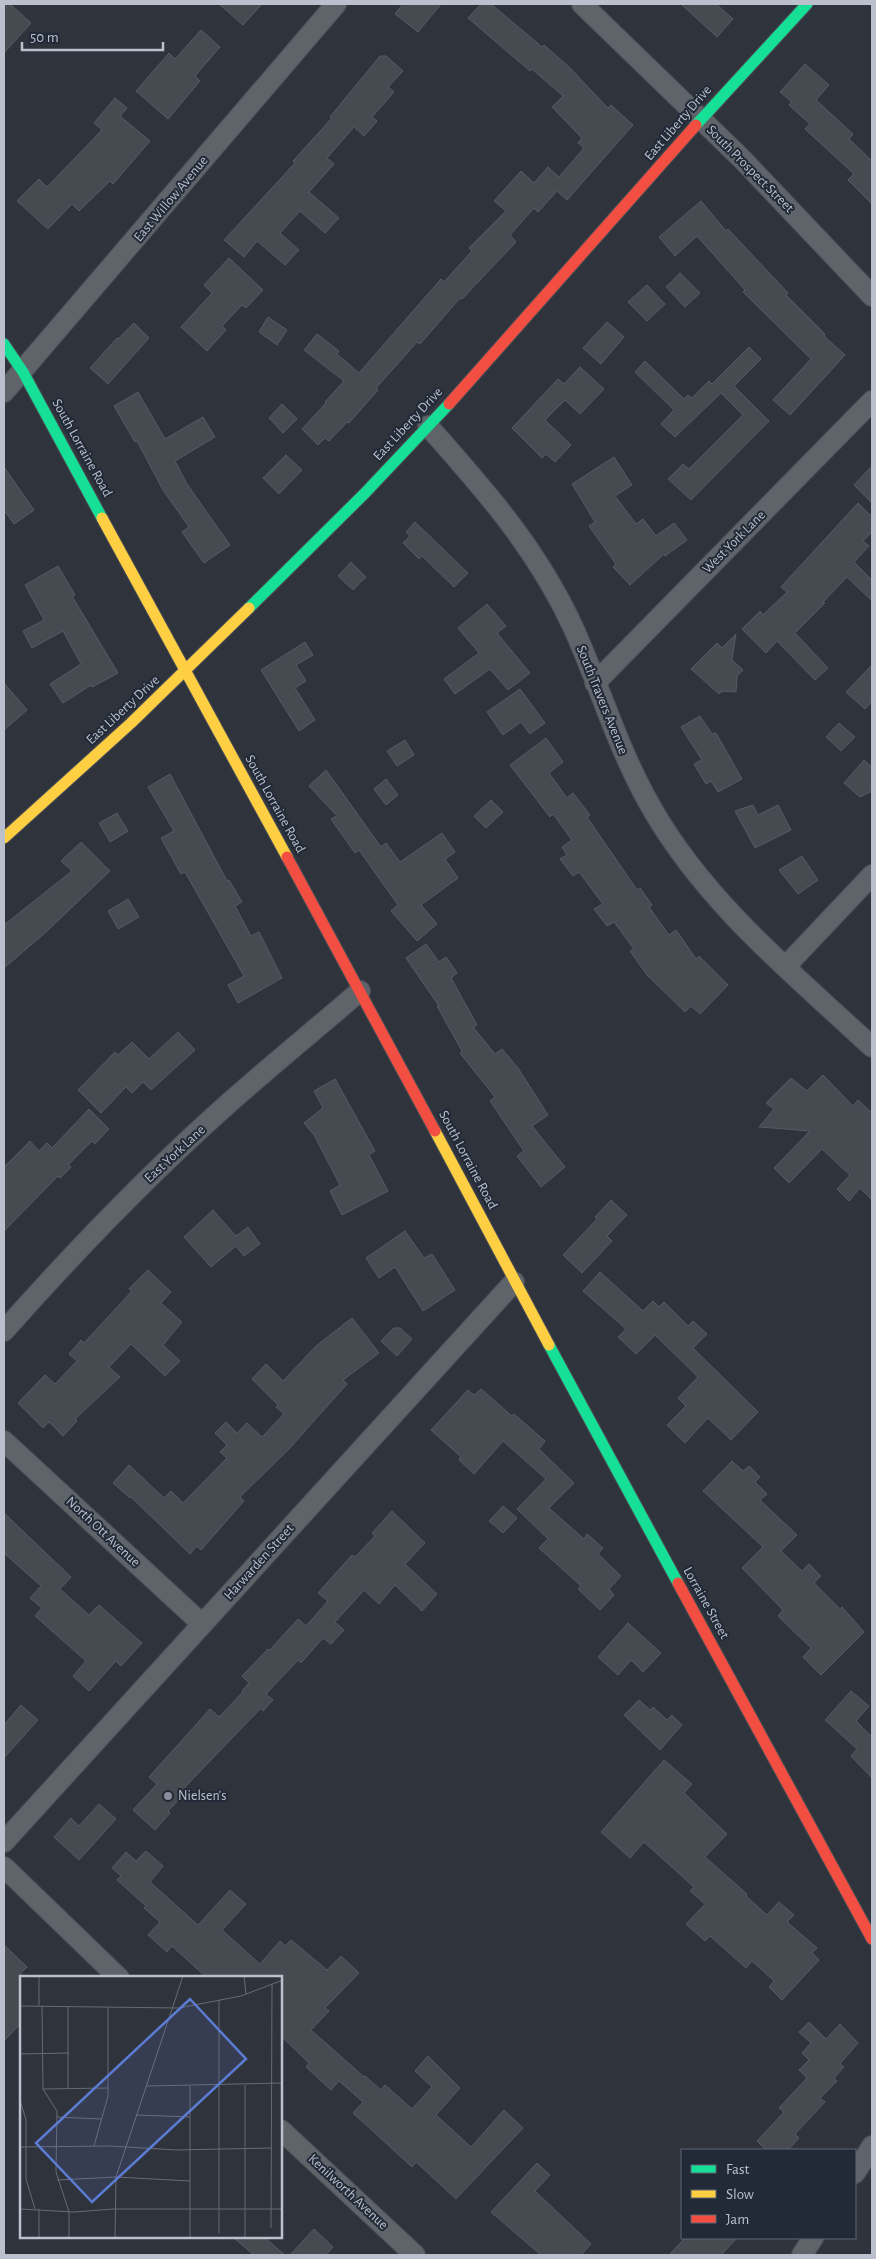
<svg xmlns="http://www.w3.org/2000/svg" width="876" height="2259" font-family="'Alegreya Sans',sans-serif">
<style>
.building{fill:#464a51;stroke:#575b64}
.lines{fill:none;stroke-linecap:round;stroke-linejoin:round}
.street-casing{stroke:#4b4f55;stroke-width:22}
.fast-casing{stroke:#4b4f55;stroke-width:13}
.slow-casing{stroke:#4b4f55;stroke-width:13}
.jam-casing{stroke:#4b4f55;stroke-width:13}
.street{stroke:#5f636a;stroke-width:20}
.fast{stroke:#16e098;stroke-width:11}
.slow{stroke:#ffcf43;stroke-width:11}
.jam{stroke:#f24e42;stroke-width:11}
.poi-dot{fill:#898f9a;stroke:#222a38;stroke-width:2}
.labels{text-anchor:middle;dominant-baseline:central;stroke-width:4;stroke-linejoin:round;paint-order:stroke}
.street-label{font-size:14px;fill:#bac0cc;stroke:#222a38}
.poi-label{font-size:14px;fill:#bac0cc;stroke:#222a38;text-anchor:start}
.inset-road{fill:none;stroke:#676b76;stroke-width:1}
.view{fill:#5c7cd3;fill-opacity:0.15;stroke:#5c7cd3;stroke-width:2.5}
.inset-edge{fill:none;stroke:#bac0cc;stroke-width:2.5}
</style>
<rect width="100%" height="100%" fill="#2f333c"/>
<path class="building" d="M4 4H10L31 23 4 53Z
M219 4H262L243 25Z
M403 4H441L418 32 395 14Z
M481 4H491L542 47 544 45 569 67 608 108 611 105 633 125 567 200 557 191 538 212 534 208 510 235 516 242 462 299 460 298 420 344 417 342 376 388 378 390 349 423 347 422 329 441 325 438 318 445 302 429 326 403 325 402 344 381 304 350 317 334 339 351 337 354 359 373 441 279 444 282 472 251 469 248 506 211 494 201 521 171 534 183 548 167 559 177 584 148 578 143 582 138 552 107 563 96 532 69 530 71 468 18Z
M681 4H716L733 19 717 37Z
M201 30 220 47 195 76 200 81 168 119 136 91 169 53 175 59Z
M380 56H386L403 71 388 87 394 92 372 117 377 121 364 136 354 127 327 158 334 164 309 192 339 218 325 233 300 211 280 233 299 250 285 265 257 241 244 257 224 240 295 163 293 161 332 118 330 117Z
M805 64 829 85 816 100 853 134 849 139 872 161V204L848 180 854 174 805 129 810 124 789 105 792 102 780 92Z
M115 98 127 108 120 116 150 141 113 184 110 181 79 211 72 204 48 229 17 201 39 179 47 187 102 130 94 123Z
M701 201 726 231 728 229 788 293 786 295 825 334 824 336 845 355 790 415 773 400 811 359 743 292 745 290 697 236 675 256 659 237Z
M229 258 263 290 246 308 242 305 222 326 226 330 207 351 181 327 212 293 204 285Z
M680 273 700 293 685 307 666 287Z
M647 285 665 304 647 321 628 302Z
M268 317 287 330 277 345 259 332Z
M607 322 624 337 601 364 583 348Z
M134 323 149 338 108 384 90 368 117 338 118 339Z
M749 347 761 359 734 386 769 421 691 500 668 479 683 464 689 469 743 415 721 393 675 437 661 424 674 410 635 372 645 361 684 399 688 395 692 398 709 381 712 384Z
M580 367 604 389 580 414 565 400 545 420 571 445 555 462 546 454 542 458 512 428 558 379 564 384Z
M138 392 165 439 203 417 215 437 175 461 187 484 230 545 204 563 182 532 189 527 163 490 137 441 135 442 114 406Z
M282 404 297 419 283 433 269 418Z
M286 455 302 470 279 494 263 478Z
M614 457 632 485 615 496 636 524 643 519 656 536 674 523 687 540 665 556 664 554 630 585 613 567 616 564 589 526 595 522 572 484Z
M872 466V503L854 485Z
M4 467 34 510 14 524 4 510Z
M858 503 872 517V532L863 541 869 546 854 562 872 580V601L847 577 823 602 825 603 795 633 828 668 815 680 777 641 766 653 742 629 760 611 763 615 787 592 781 587Z
M415 522 468 573 454 587 422 556 419 559 403 543 410 536 406 532Z
M351 562 366 577 353 590 338 576Z
M58 566 75 595 72 596 118 673 92 687 91 685 63 703 50 684 81 664 63 631 32 648 23 631 44 620 25 585Z
M487 604 506 626 497 633 530 673 508 690 490 669 455 694 444 679 479 653 458 628Z
M736 634 732 660 743 670 737 676 736 692 722 691 719 694 691 669 717 643 722 648Z
M305 642 313 655 296 665 306 681 295 688 315 720 299 731 261 670Z
M872 665V701L865 709 846 692Z
M4 683 27 710 4 730Z
M520 689 545 723 530 734 521 722 503 735 487 712Z
M700 716 712 734 716 733 742 779 718 792 711 781 706 784 694 764 702 760 681 727Z
M839 723 855 737 841 751 826 737Z
M546 738 563 762 549 773 567 798 573 793 590 815 587 817 637 890 640 888 652 905 649 907 669 935 676 930 696 959 699 956 728 985 700 1014 691 1006 685 1012 647 975 630 951 634 949 614 922 607 926 594 909 603 904 579 872 573 876 560 859 567 855 562 847 572 840 553 814 550 817 510 765Z
M405 740 414 755 397 766 387 751Z
M864 760 872 767V791L860 797 844 783Z
M326 770 381 847 386 843 400 862 442 833 455 852 445 859 458 878 421 905 437 924 417 941 391 911 398 905 359 850 355 853 331 819 337 816 309 786Z
M170 774 227 881 229 880 242 902 235 906 251 936 259 932 282 978 238 1003 228 985 244 976 185 872 181 874 161 838 174 831 148 787Z
M386 779 398 795 386 805 374 789Z
M491 800 503 812 486 828 474 816Z
M753 805 758 815 778 805 791 830 755 848 735 811Z
M117 813 128 831 110 842 99 823Z
M81 842 110 871 45 933 4 968V925L72 871 61 861Z
M802 856 818 880 798 894 779 870Z
M128 899 139 917 118 929 108 911Z
M426 944 439 962 446 957 457 973 451 978 477 1025 473 1027 495 1054 502 1049 518 1068 548 1115 532 1126 565 1167 541 1187 517 1156 524 1151 490 1101 495 1097 460 1053 462 1051 437 1006H439L406 958Z
M178 1032 195 1050 151 1090 143 1082 132 1093 126 1087 101 1113 78 1090 115 1052 118 1055 132 1042 149 1059Z
M823 1075 853 1106 858 1100 872 1113V1200L860 1188 849 1201 837 1189 850 1175 822 1149 789 1183 774 1168 810 1131 759 1127 774 1109 766 1103 791 1078 807 1091Z
M335 1079 375 1151 369 1155 388 1191 342 1215 330 1191 340 1185 314 1135 304 1123 323 1108 314 1091Z
M89 1109 109 1129 95 1144 92 1141 68 1165 71 1167 60 1178 58 1176 4 1231V1167L30 1141 39 1151 47 1143 52 1148Z
M611 1200 627 1215 607 1236 612 1241 582 1273 563 1255 597 1219 595 1217Z
M213 1210 236 1236 248 1227 260 1244 244 1256 236 1246 211 1267 184 1237Z
M405 1231 424 1258 432 1254 455 1290 423 1311 395 1267 379 1278 366 1258Z
M148 1270 171 1292 161 1303 182 1322 163 1345 180 1361 165 1376 131 1344 109 1367 120 1377 75 1419 77 1421 63 1436 49 1422 43 1428 18 1403 45 1375 55 1384 77 1361 69 1354 81 1340 84 1343 132 1291 129 1289Z
M600 1272 643 1311 653 1301 659 1307 664 1302 688 1326 693 1321 707 1334 693 1348 758 1412 731 1440 708 1418 685 1443 667 1425 686 1406 678 1398 698 1377 655 1335 636 1354 618 1337 626 1329 583 1291Z
M352 1318 379 1353 343 1380 347 1384 288 1450 240 1497 244 1501 201 1550 197 1546 190 1554 131 1497 130 1498 113 1483 129 1465 164 1498 171 1491 183 1503 227 1458 220 1452 227 1445 215 1433 226 1422 237 1433 247 1423 262 1437 284 1414 276 1407 278 1405 252 1379 266 1364 283 1381 316 1346Z
M394 1328H400L412 1339 397 1356 381 1341Z
M481 1389 512 1416 514 1414 545 1441 539 1449 574 1483 549 1508 584 1539 587 1534 603 1548 598 1554 621 1576 609 1589 614 1595 600 1610 578 1589 581 1586 539 1548 548 1539 517 1509 546 1479 503 1441 474 1474 459 1460 461 1457 431 1430 468 1390 474 1395Z
M732 1461 743 1471 749 1466 760 1477 755 1482 767 1494 760 1500 797 1535 781 1551 802 1571 809 1564 821 1576 814 1583 840 1609 842 1607 864 1632 821 1675 803 1657 811 1648 778 1616 783 1610 742 1568 763 1547 703 1491Z
M503 1506 517 1518 503 1533 489 1521Z
M392 1511 425 1543 405 1564 437 1594 422 1611 395 1585 379 1604 364 1590 335 1622 344 1630 331 1644 323 1638 301 1663 298 1660 266 1694 273 1700 263 1711 261 1708 185 1787 188 1790 168 1811 170 1813 155 1830 133 1810 157 1784 149 1777 210 1709 219 1717 243 1692 242 1691 249 1683 242 1676 268 1649 270 1650 298 1619 306 1626 328 1601 318 1593 352 1555 355 1557 375 1536 372 1533Z
M4 1513 71 1577 60 1589 89 1615 99 1605 142 1643 121 1666 116 1661 89 1691 73 1676 86 1661 35 1616 42 1608 30 1598 41 1586 4 1553Z
M628 1623 661 1653 643 1672 631 1660 618 1675 598 1657Z
M851 1691 869 1706 856 1721 871 1736 872 1734V1778L851 1756 857 1749 825 1720Z
M639 1700 650 1710 653 1707 667 1720 672 1715 682 1725 660 1750 624 1715Z
M21 1705 38 1720 4 1758V1725Z
M664 1760 692 1784 684 1793 727 1834 705 1857 747 1894 746 1896 767 1915 779 1902 794 1915 787 1922 817 1948 812 1953 819 1960 782 2000 769 1987 774 1981 752 1961 746 1968 710 1936 705 1941 686 1924 705 1904 690 1891 694 1887 644 1842 630 1858 601 1832Z
M99 1804 116 1819 79 1860 54 1837 71 1818 79 1826Z
M146 1851 163 1866 150 1882 198 1925 230 1890 246 1904 222 1930 260 1964 280 1941 285 1946 291 1940 327 1970 341 1956 359 1973 325 2008 329 2011 311 2030 364 2077 365 2076 381 2090 385 2085 412 2109 432 2087 415 2071 428 2056 460 2088 436 2115 471 2147 504 2110 523 2128 456 2199 416 2162 412 2167 353 2113 363 2102 339 2081 331 2090 306 2067 309 2063 281 2036V1978H207L172 1946 167 1952 148 1935 160 1922 144 1908 146 1906 117 1880 121 1876 112 1868 126 1852 136 1861Z
M4 1945 27 1967 21 1973V2023L4 2041Z
M809 2022 826 2039 840 2024 858 2043 840 2064 844 2067 834 2078 837 2081 820 2098 825 2102 795 2134 799 2138 788 2150H766L757 2141 784 2112 779 2108 807 2078 799 2070 809 2060 802 2053 811 2043 799 2032Z
M537 2163 550 2175 535 2191 591 2244 581 2255H541L491 2212Z
M314 2229 333 2247 326 2255H290Z
M234 2238H265L285 2255H254Z
M685 2238H737L721 2255H669Z"/>
<g class="lines">
<g class="street-casing">
<path id="street" d="M582 4 741 158 872 296
M4 392 336 4
M428 426C485 490 537 549 573 627 601 689 619 753 654 812 709 906 794 974 872 1047
M595 683 872 401
M786 966 872 875
M4 1331C75 1251 150 1173 230 1102 273 1064 317 1028 360 991
M4 1441 202 1624
M4 1842 514 1282
M4 1867 119 1978
M281 2130 415 2255
M855 2173 872 2146
M802 2255 813 2238"/>
</g>
<g class="fast-casing">
<path id="fast" d="M696 125 807 4
M4 344 23 372 102 518
M249 608 365 493 449 404
M549 1345 678 1583"/>
</g>
<g class="slow-casing">
<path id="slow" d="M102 518 287 857
M4 838 131 723 249 608
M435 1131 549 1345"/>
</g>
<g class="jam-casing">
<path id="jam" d="M449 404 696 125
M287 857 435 1131
M678 1583 872 1939"/>
</g>
<use href="#street" class="street"/>
<use href="#fast" class="fast"/>
<use href="#slow" class="slow"/>
<use href="#jam" class="jam"/>
</g>
<circle class="poi-dot" cx="168" cy="1796" r="5"/>
<g class="labels">
<g class="street-label">
<text transform="translate(678 123) rotate(-49)">East Liberty Drive</text>
<text transform="translate(750 169) rotate(45)">South Prospect Street</text>
<text transform="translate(171 199) rotate(-50)">East Willow Avenue</text>
<text transform="translate(408 424) rotate(-47)">East Liberty Drive</text>
<text transform="translate(82 448) rotate(61)">South Lorraine Road</text>
<text transform="translate(734 542) rotate(-45)">West York Lane</text>
<text transform="translate(602 700) rotate(68)">South Travers Avenue</text>
<text transform="translate(123 710) rotate(-43)">East Liberty Drive</text>
<text transform="translate(275 804) rotate(61)">South Lorraine Road</text>
<text transform="translate(175 1154) rotate(-43)">East York Lane</text>
<text transform="translate(468 1160) rotate(62)">South Lorraine Road</text>
<text transform="translate(103 1532) rotate(43)">North Ott Avenue</text>
<text transform="translate(259 1562) rotate(-48)">Harwarden Street</text>
<text transform="translate(706 1603) rotate(61)">Lorraine Street</text>
<text transform="translate(348 2192) rotate(43)">Kenilworth Avenue</text>
</g>
<g class="poi-label">
<text x="178" y="1796">Nielsen's</text>
</g>
</g>
<g transform="translate(20 1976)">
<rect width="262" height="262" fill="#2f333c"/>
<path class="inset-road" d="M19 0V30M224 0 226 18M0 30 159 32 221 20 263 4M22 30 23 113M48 30V113M0 78 49 77M127 110 263 107M170 110V262M23 113 37 135 36 196 49 236V262M23 113 88 112M0 124 6 144V203L15 233M116 139 170 141M37 141 81 143M74 170 88 120V31M0 171 90 170 156 174 251 172M37 204 96 201 170 205M0 233 54 236 94 233H263M19 233V262M251 252 252 8M199 257V24M95 262 96 201 163 0M225 262V109"/>
<path class="view" d="M170 23 226 83 72 226 16 167Z"/>
<rect width="262" height="262" class="inset-edge"/>
</g>
<rect width="876" height="2259" fill="none" stroke="#bac0cc" stroke-width="10"/>
<rect x="681" y="2149" width="175" height="90" fill="#222a38" stroke="#5f6673"/>
<rect x="691" y="2165" width="25" height="8" fill="#16e098" stroke="#5f6673"/>
<text x="726" y="2174" font-size="15" fill="#bac0cc">Fast</text>
<rect x="691" y="2190" width="25" height="8" fill="#ffcf43" stroke="#5f6673"/>
<text x="726" y="2199" font-size="15" fill="#bac0cc">Slow</text>
<rect x="691" y="2215" width="25" height="8" fill="#f24e42" stroke="#5f6673"/>
<text x="726" y="2224" font-size="15" fill="#bac0cc">Jam</text>
<path d="M22 42v8h141v-8" fill="none" stroke="#bac0cc" stroke-width="2.5"/>
<text x="30" y="42" font-size="15" fill="#bac0cc" stroke="#222a38" stroke-width="4" paint-order="stroke">50 m</text>
</svg>
